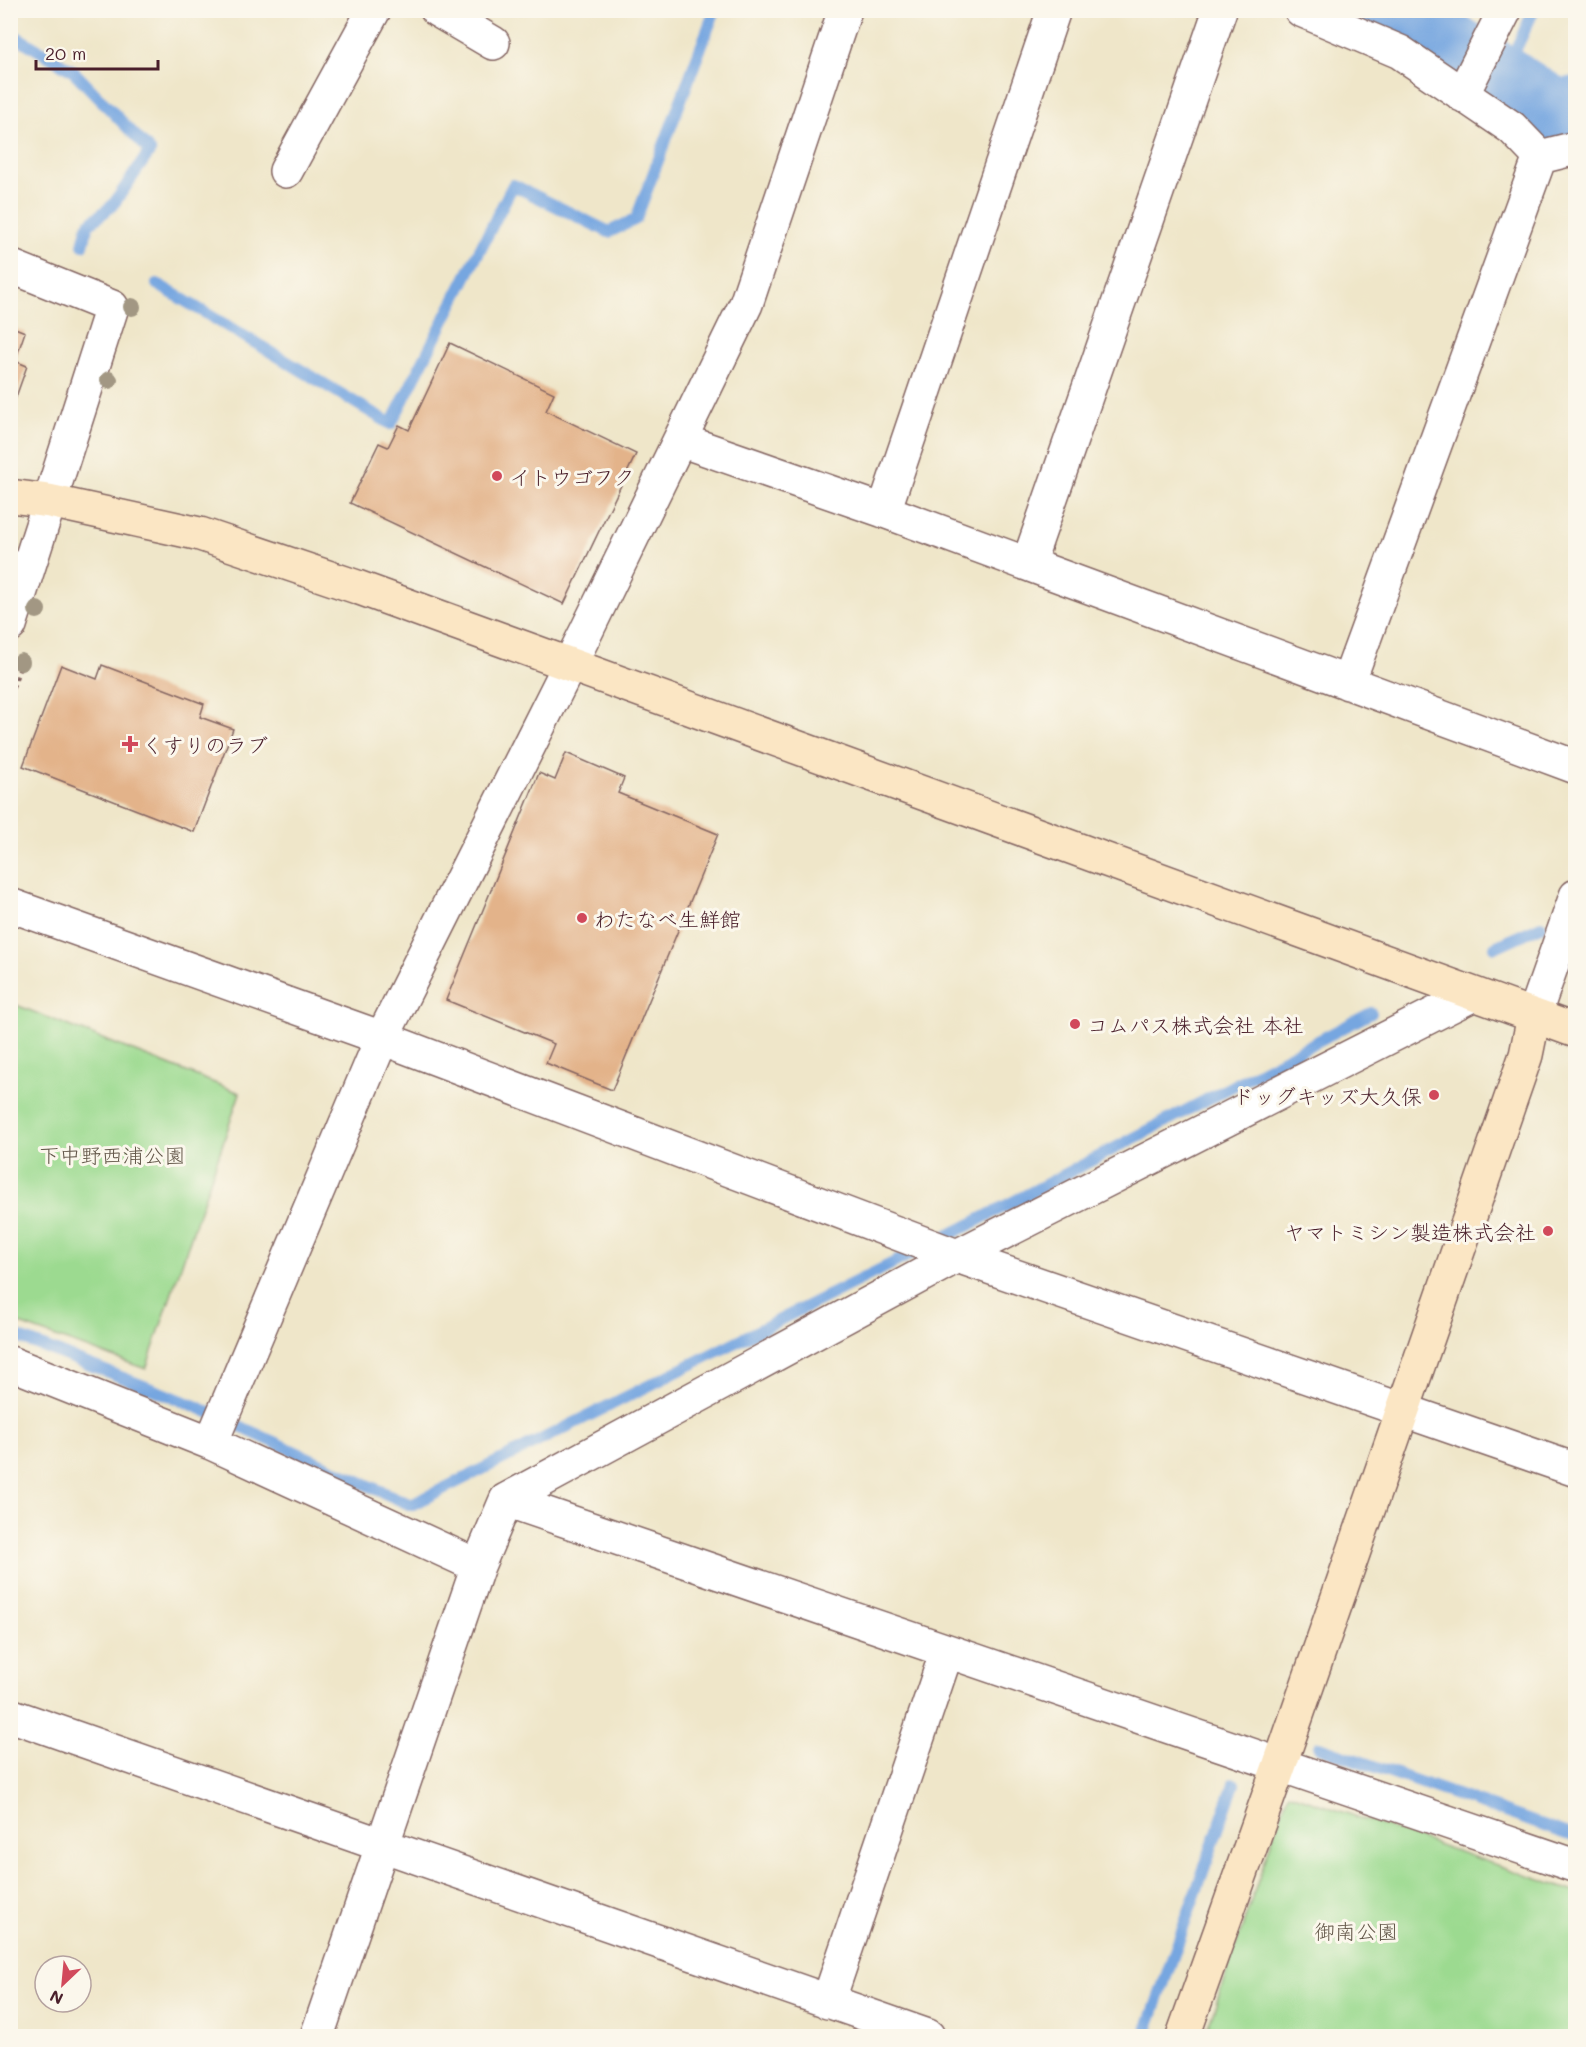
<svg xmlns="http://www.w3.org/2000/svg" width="1586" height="2047" font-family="Mali,'Klee One',sans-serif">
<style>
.green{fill:#9cda90;stroke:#737c5e;stroke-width:1.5}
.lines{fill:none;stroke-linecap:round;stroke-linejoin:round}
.stream{stroke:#76a6e0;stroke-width:12}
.river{stroke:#76a6e0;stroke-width:74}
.building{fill:#e3b38a}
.street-casing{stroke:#846562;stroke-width:36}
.secondary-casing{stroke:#846562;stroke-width:36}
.path{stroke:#846562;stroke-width:4;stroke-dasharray:4.5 4.5;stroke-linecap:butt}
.street{stroke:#fff;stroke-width:33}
.secondary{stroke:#fbe6c4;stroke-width:33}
.tree{fill:#a29783}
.poi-dot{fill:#d1495b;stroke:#fbf7ec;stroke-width:2}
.labels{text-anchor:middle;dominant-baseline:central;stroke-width:6;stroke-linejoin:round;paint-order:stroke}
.poi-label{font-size:21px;fill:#4a1f2b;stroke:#fbf7ec;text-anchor:start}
.park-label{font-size:21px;fill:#635749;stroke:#fbf7ec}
</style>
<rect width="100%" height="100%" fill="#fbf7ec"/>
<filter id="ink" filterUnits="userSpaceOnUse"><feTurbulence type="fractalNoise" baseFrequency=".0167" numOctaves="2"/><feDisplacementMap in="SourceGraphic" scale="12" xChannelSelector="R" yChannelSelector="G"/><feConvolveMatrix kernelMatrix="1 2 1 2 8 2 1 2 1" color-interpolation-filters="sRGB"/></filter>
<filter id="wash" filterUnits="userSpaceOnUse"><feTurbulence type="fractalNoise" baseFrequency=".008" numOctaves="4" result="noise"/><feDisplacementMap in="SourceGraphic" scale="24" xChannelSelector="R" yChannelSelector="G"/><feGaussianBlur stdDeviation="1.35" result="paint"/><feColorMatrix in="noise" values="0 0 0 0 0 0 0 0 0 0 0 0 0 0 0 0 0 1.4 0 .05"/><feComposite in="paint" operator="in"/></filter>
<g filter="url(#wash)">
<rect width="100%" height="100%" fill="#efe6c9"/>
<path class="green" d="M11 1003 240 1093 146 1369 11 1321Z
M1288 1793 1575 1892V2036H1205Z"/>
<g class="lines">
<path class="stream" d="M10 33 73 71 150 151 113 205 88 225 83 245
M1501 81 1534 10
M157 284 391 424 513 185 609 232 636 219 715 10
M1495 947 1541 926
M10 1334 193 1405 411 1505 969 1225 1371 1013
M1319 1747 1576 1837
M1145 2036 1234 1784"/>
<path class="river" d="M1373 10 1418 29 1557 118 1576 113"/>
</g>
<g id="blocks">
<path class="building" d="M10 326 25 332 15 361 27 366 11 411Z
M450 343 554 393 546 411 636 454 564 604 350 503 379 443 388 447 399 425 409 430Z
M61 665 97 679 102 665 204 704 200 717 233 729 194 832 23 766Z
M566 753 624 778 618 793 718 834 612 1090 546 1063 554 1044 446 1000 539 773 555 780Z"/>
</g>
</g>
<g filter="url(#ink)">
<use href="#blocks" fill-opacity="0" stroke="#846562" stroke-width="1.5"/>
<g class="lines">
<g class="street-casing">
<path id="street" d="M437 10 493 43
M1301 10 1400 52 1512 128 1540 157
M1462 95 1505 10
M1540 157 1576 148
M286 171 374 10
M10 266 112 307 10 625
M680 440 884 511 1576 767
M884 511 1054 10
M1028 564 1220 10
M1348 683 1540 157
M10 905 382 1038 957 1256 1576 1470
M1534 1016 1576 896
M10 1363 211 1443 478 1566
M211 1443 382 1038 586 632 746 304 845 10
M506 1500 1576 1866
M10 1715 928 2036
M828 2002 947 1651
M317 2036 478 1566 506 1500 957 1256 1472 995"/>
</g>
<g class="secondary-casing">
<path id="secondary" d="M10 496 49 501 200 534 357 587 1576 1031
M1183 2036 1280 1764 1526 1055 1534 1016"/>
</g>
<path class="path" d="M10 697 19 670 25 667 28 658"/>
<use href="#street" class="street"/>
<use href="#secondary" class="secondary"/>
</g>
<g class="tree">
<circle cx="132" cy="307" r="9"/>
<circle cx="109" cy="380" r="9"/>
<circle cx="37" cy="610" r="9"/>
<circle cx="21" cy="662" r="9"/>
</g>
</g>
<g class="poi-dot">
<circle cx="497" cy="476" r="6"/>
<path d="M127 735h6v6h6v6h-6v6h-6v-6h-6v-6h6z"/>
<circle cx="582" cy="918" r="6"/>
<circle cx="1075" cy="1024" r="6"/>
<circle cx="1434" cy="1095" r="6"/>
<circle cx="1548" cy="1231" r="6"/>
</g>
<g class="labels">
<g class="poi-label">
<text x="509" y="476">イトウゴフク</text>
<text x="142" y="744">くすりのラブ</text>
<text x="594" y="918">わたなべ生鮮館</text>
<text x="1087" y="1024">コムパス株式会社 本社</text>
<text x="1422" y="1095" text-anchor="end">ドッグキッズ大久保</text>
<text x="1536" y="1231" text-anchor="end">ヤマトミシン製造株式会社</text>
</g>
<g class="park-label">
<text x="112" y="1154">下中野西浦公園</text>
<text x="1356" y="1930">御南公園</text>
</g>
</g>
<rect width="1586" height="2047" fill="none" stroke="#fbf7ec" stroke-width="36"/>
<g transform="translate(63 1984) rotate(206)"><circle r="28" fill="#fbf7ec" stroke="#b4a19f" stroke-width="1.5"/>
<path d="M0-4.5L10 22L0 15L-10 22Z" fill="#d1495b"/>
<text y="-9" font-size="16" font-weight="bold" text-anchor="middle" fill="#4a1f2b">N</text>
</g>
<path d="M36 60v9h122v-9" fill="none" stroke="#4a1f2b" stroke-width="3"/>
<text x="45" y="60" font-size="18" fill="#4a1f2b" stroke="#fbf7ec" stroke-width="4.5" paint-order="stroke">20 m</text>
</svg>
